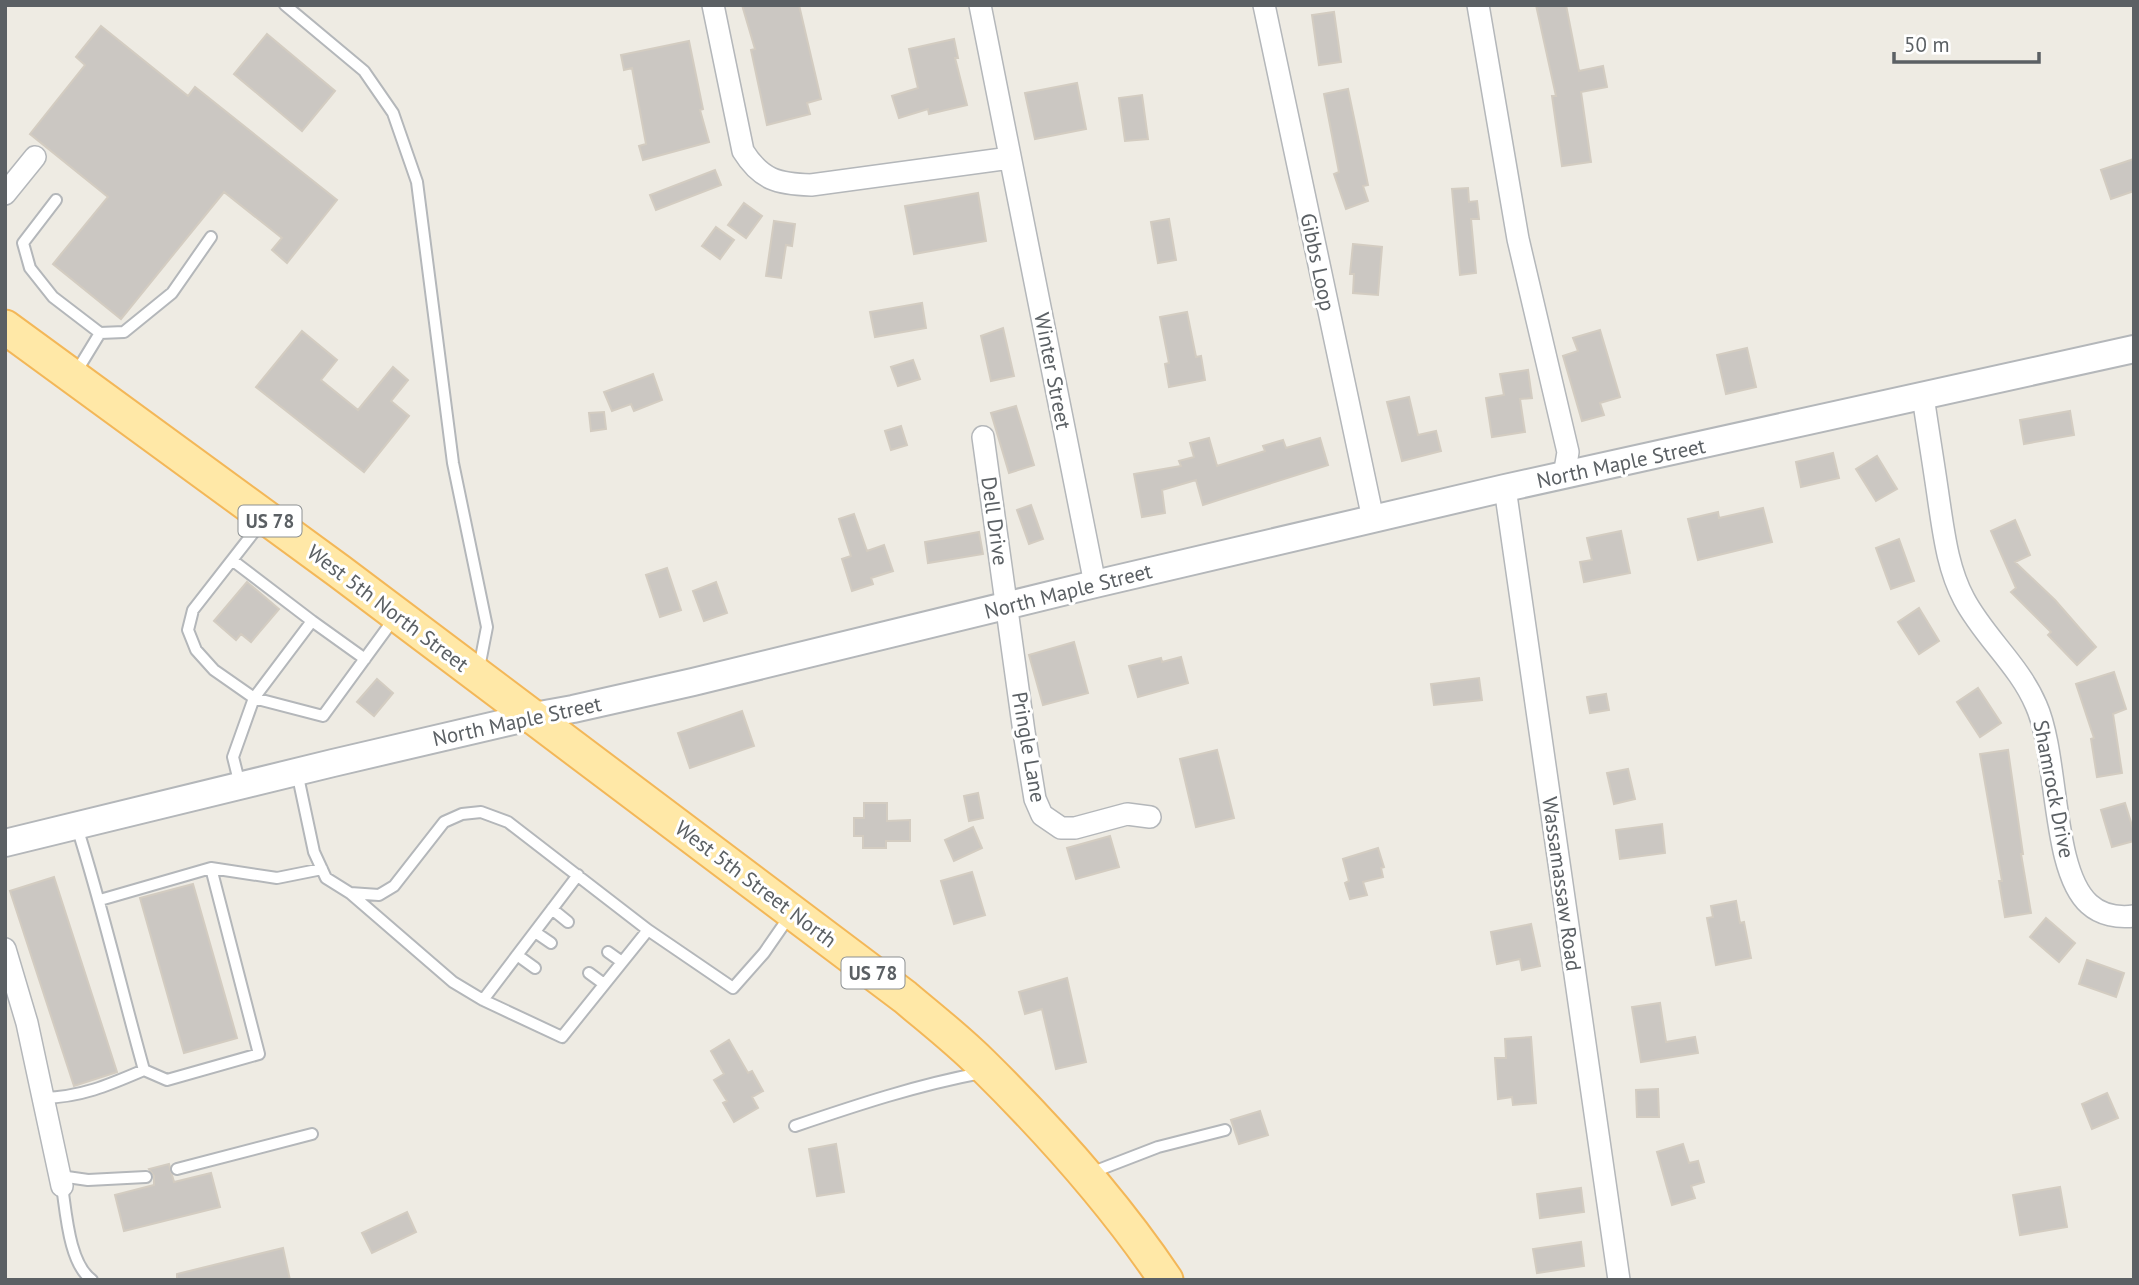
<svg xmlns="http://www.w3.org/2000/svg" width="2139" height="1285" font-family="'PT Sans',sans-serif">
<style>
.building{fill:#cbc7c2;stroke:#d3ccc1;stroke-width:2}
.lines{fill:none;stroke-linecap:round;stroke-linejoin:round}
.service-casing{stroke:#b4b7ba;stroke-width:14}
.minor-casing{stroke:#b4b7ba;stroke-width:24}
.tertiary-casing{stroke:#b4b7ba;stroke-width:30}
.primary-casing{stroke:#f3b758;stroke-width:37}
.service{stroke:#fff;stroke-width:10}
.minor{stroke:#fff;stroke-width:21}
.tertiary{stroke:#fff;stroke-width:26}
.primary{stroke:#ffe8a7;stroke-width:33}
.labels{text-anchor:middle;dominant-baseline:central;stroke-width:6;stroke-linejoin:round;paint-order:stroke}
.shield{fill:#fff;stroke:#8c9092;stroke-width:2}
.shield-label{font-size:19px;font-weight:bold;fill:#5b6064}
.street-label{font-size:21px;fill:#5b6064;stroke:#fff}
</style>
<rect width="100%" height="100%" fill="#eeebe3"/>
<path class="building" d="M742 5H799L821 99 807 103 810 114 767 125 751 50 755 49Z
M1536 5H1566L1579 71 1603 66 1607 87 1581 92 1591 162 1562 166 1552 96H1556Z
M1334 12 1341 62 1319 65 1312 15Z
M101 26 188 96 195 87 337 200 287 263 272 250 282 238 224 192 121 319 53 264 108 197 30 134 85 65 76 57Z
M267 34 335 91 302 131 234 74Z
M954 39 958 58H955L967 105 929 114 928 109 899 118 892 96 918 88 909 49Z
M689 41 703 109 700 110 709 142 643 160 639 146 646 144 632 68 624 70 621 55Z
M1077 83 1086 129 1035 139 1025 93Z
M1348 89 1368 185 1363 186 1368 201 1346 209 1334 174 1339 172 1324 94Z
M1142 95 1148 139 1125 141 1119 98Z
M2134 159V191L2111 199 2101 170Z
M715 170 721 185 656 210 650 195Z
M1468 188 1469 202 1477 201 1479 219H1471L1476 273 1460 275 1452 189Z
M978 193 986 241 914 254 905 206Z
M744 203 762 216 746 238 728 225Z
M1169 219 1176 260 1158 263 1151 222Z
M774 221 795 224 792 246 786 245 781 278 766 276Z
M716 227 734 240 720 259 702 246Z
M1353 244 1382 247 1378 295 1353 293 1354 274H1350Z
M922 303 926 328 875 337 870 312Z
M1187 312 1196 357 1201 356 1205 380 1169 387 1165 364 1169 363 1160 317Z
M1003 328 1014 376 991 381 981 336Z
M1600 330 1620 397 1600 403 1604 415 1582 421 1563 356 1578 351 1573 338Z
M302 331 337 360 321 380 358 410 393 367 408 380 391 401 409 416 364 472 256 387Z
M1747 348 1756 387 1726 394 1717 355Z
M913 360 920 379 898 386 891 367Z
M1528 370 1532 398 1520 399 1525 432 1492 437 1486 398 1504 395 1500 374Z
M653 374 662 400 634 411 631 404 612 411 604 392Z
M1409 397 1418 435 1436 431 1441 451 1402 461 1387 402Z
M1016 406 1034 465 1009 473 991 413Z
M2070 411 2074 435 2024 444 2020 420Z
M604 412 606 429 591 431 589 413Z
M901 426 907 445 891 450 885 431Z
M1209 438 1217 466 1265 451 1263 446 1283 440 1286 448 1320 438 1328 465 1203 505 1196 480 1162 490 1165 513 1142 517 1134 474 1181 466 1179 461 1194 457 1190 443Z
M1833 453 1839 478 1801 487 1796 462Z
M1877 456 1897 489 1876 501 1856 469Z
M1031 505 1043 539 1029 544 1017 510Z
M1763 508 1772 542 1698 560 1688 519 1718 512 1719 518Z
M854 514 867 551 884 545 893 571 871 578 873 584 852 591 842 559 851 556 839 519Z
M2015 520 2030 555 2015 562 2055 600 2096 647 2077 665 2048 635 2051 632 2011 592 2016 588 1991 531Z
M1621 531 1630 573 1584 582 1580 562 1592 560 1587 538Z
M979 532 983 554 928 563 925 542Z
M1899 539 1914 581 1891 589 1876 548Z
M667 568 681 610 660 617 646 575Z
M247 582 279 609 251 642 241 634 236 640 214 621Z
M716 582 727 613 704 621 693 591Z
M1919 608 1939 641 1919 654 1898 622Z
M1074 642 1088 693 1043 705 1029 655Z
M1181 657 1188 683 1138 697 1129 666 1161 658 1162 662Z
M2114 672 2126 709 2113 714 2122 773 2097 777 2091 739 2094 738 2076 684Z
M1479 678 1482 700 1434 705 1431 684Z
M377 679 393 693 374 716 357 702Z
M1978 688 2001 723 1980 737 1957 702Z
M1606 694 1609 710 1590 713 1587 697Z
M742 711 754 746 690 768 678 733Z
M1217 750 1234 818 1196 827 1180 759Z
M2008 750 2023 854H2021L2031 913 2005 917 1999 881H2002L1980 754Z
M1628 769 1635 799 1614 804 1607 773Z
M978 793 983 818 969 821 964 796Z
M864 803H887V821L910 820V841H886V848H863V836H854V818H864Z
M2125 803 2134 832V841L2112 847 2101 810Z
M1662 824 1665 853 1620 859 1616 830Z
M973 827 982 848 954 861 945 840Z
M1110 836 1119 867 1076 879 1067 848Z
M1378 848 1384 867 1381 868 1383 877 1363 882 1367 895 1350 899 1345 883 1349 881 1343 859Z
M972 872 985 915 954 924 941 881Z
M54 877 117 1072 74 1086 10 891Z
M193 884 237 1038 184 1053 140 898Z
M1736 901 1740 923 1744 922 1751 958 1716 965 1707 918 1713 917 1711 906Z
M2046 918 2075 943 2059 962 2030 937Z
M1531 924 1540 966 1522 970 1520 959 1497 964 1491 932Z
M2087 960 2124 973 2116 997 2079 984Z
M1067 978 1086 1062 1056 1069 1042 1009 1025 1014 1019 992Z
M1660 1003 1666 1042 1695 1037 1698 1053 1641 1062 1632 1007Z
M1531 1037 1536 1103 1513 1105 1512 1097 1498 1099 1495 1058H1506L1505 1039Z
M729 1040 748 1073 752 1071 763 1091 752 1097 758 1108 734 1122 723 1103 727 1101 714 1080 724 1074 711 1051Z
M1658 1089 1659 1117H1637L1636 1090Z
M2107 1093 2118 1118 2092 1129 2082 1104Z
M1260 1111 1268 1135 1239 1144 1231 1120Z
M836 1144 844 1192 817 1196 809 1149Z
M1683 1144 1689 1163 1698 1161 1704 1182 1691 1186 1695 1198 1672 1205 1657 1152Z
M169 1164 174 1182 211 1173 220 1207 124 1231 115 1195 154 1185V1176L149 1169Z
M2060 1187 2067 1227 2020 1235 2013 1195Z
M1581 1188 1584 1212 1540 1218 1537 1194Z
M407 1212 416 1232 372 1253 362 1233Z
M1581 1242 1584 1266 1537 1273 1533 1249Z
M283 1248 290 1280H177V1274Z"/>
<g class="lines">
<g class="service-casing">
<path id="service" d="M285 5 364 71 393 113 417 182 453 463 487 627 479 668
M56 200 23 243 30 268 53 297 100 333
M75 374 100 333 124 332 172 293 211 237
M264 519 193 610 188 630 196 650 214 670 254 698 323 716 396 616
M232 560 312 621
M297 772 314 852 326 878 350 893 379 895 394 886 444 822 462 814 481 812 508 822 648 930 733 988 764 953 791 914
M240 785 233 757 254 698 312 621 365 659
M350 893 453 982 483 1000 562 1037 648 930
M100 900 211 868 277 878 322 869
M552 909 568 922
M535 932 551 943
M608 952 622 962
M517 955 535 968
M589 973 604 984
M483 1000 578 875
M144 1070 167 1080 259 1054 211 868
M43 1098C82 1097 109 1085 144 1070 121 988 102 905 76 824
M795 1126C857 1105 917 1085 981 1073
M177 1169 312 1134
M1088 1174 1158 1147 1225 1130
M60 1176 88 1180 146 1177
M62 1186C66 1212 69 1264 92 1280"/>
</g>
<g class="minor-casing">
<path id="minor" d="M713 5 743 151C761 180 778 184 811 185L1010 158
M980 5 1095 584
M1264 5 1373 519
M1478 5 1518 239 1568 452 1564 476
M5 194 35 157
M1923 396C1928 431 1934 466 1939 502 1944 535 1948 569 1964 599 1984 637 2019 665 2036 705 2059 756 2051 870 2089 904 2101 915 2118 918 2134 916
M983 437 1024 732 1035 799 1042 815 1061 828H1075L1127 814 1150 817
M1505 488 1619 1280
M5 949 27 1023 62 1186"/>
</g>
<g class="tertiary-casing">
<path id="tertiary" d="M5 843 333 763 534 716 573 709 693 682 1095 584 1505 488 2134 349"/>
</g>
<g class="primary-casing">
<path id="primary" d="M5 327 339 571 905 997C931 1019 958 1040 982 1064 1049 1130 1113 1201 1166 1280"/>
</g>
<use href="#service" class="service"/>
<use href="#minor" class="minor"/>
<use href="#tertiary" class="tertiary"/>
<use href="#primary" class="primary"/>
</g>
<g class="labels">
<g class="shield">
<rect x="238.5" y="505.5" width="63" height="31" rx="5"/>
<rect x="841.5" y="957.5" width="63" height="31" rx="5"/>
</g>
<g class="shield-label">
<text x="270" y="521">US 78</text>
<text x="873" y="973">US 78</text>
</g>
<g class="street-label">
<text transform="translate(1318 262) rotate(78)">Gibbs Loop</text>
<text transform="translate(1053 371) rotate(79)">Winter Street</text>
<text transform="translate(1621 463) rotate(-12)">North Maple Street</text>
<text transform="translate(995 521) rotate(82)">Dell Drive</text>
<text transform="translate(1068 591) rotate(-14)">North Maple Street</text>
<text transform="translate(388 608) rotate(37)">West 5th North Street</text>
<text transform="translate(517 721) rotate(-12)">North Maple Street</text>
<text transform="translate(1029 747) rotate(80)">Pringle Lane</text>
<text transform="translate(2054 789) rotate(79)">Shamrock Drive</text>
<text transform="translate(756 884) rotate(37)">West 5th Street North</text>
<text transform="translate(1562 884) rotate(82)">Wassamassaw Road</text>
</g>
</g>
<rect width="2139" height="1285" fill="none" stroke="#5b6064" stroke-width="14"/>
<path d="M1894 52v10h145v-10" fill="none" stroke="#5b6064" stroke-width="3.5"/>
<text x="1904" y="52" font-size="21" fill="#5b6064" stroke="#ffffff" stroke-width="5" paint-order="stroke">50 m</text>
</svg>
